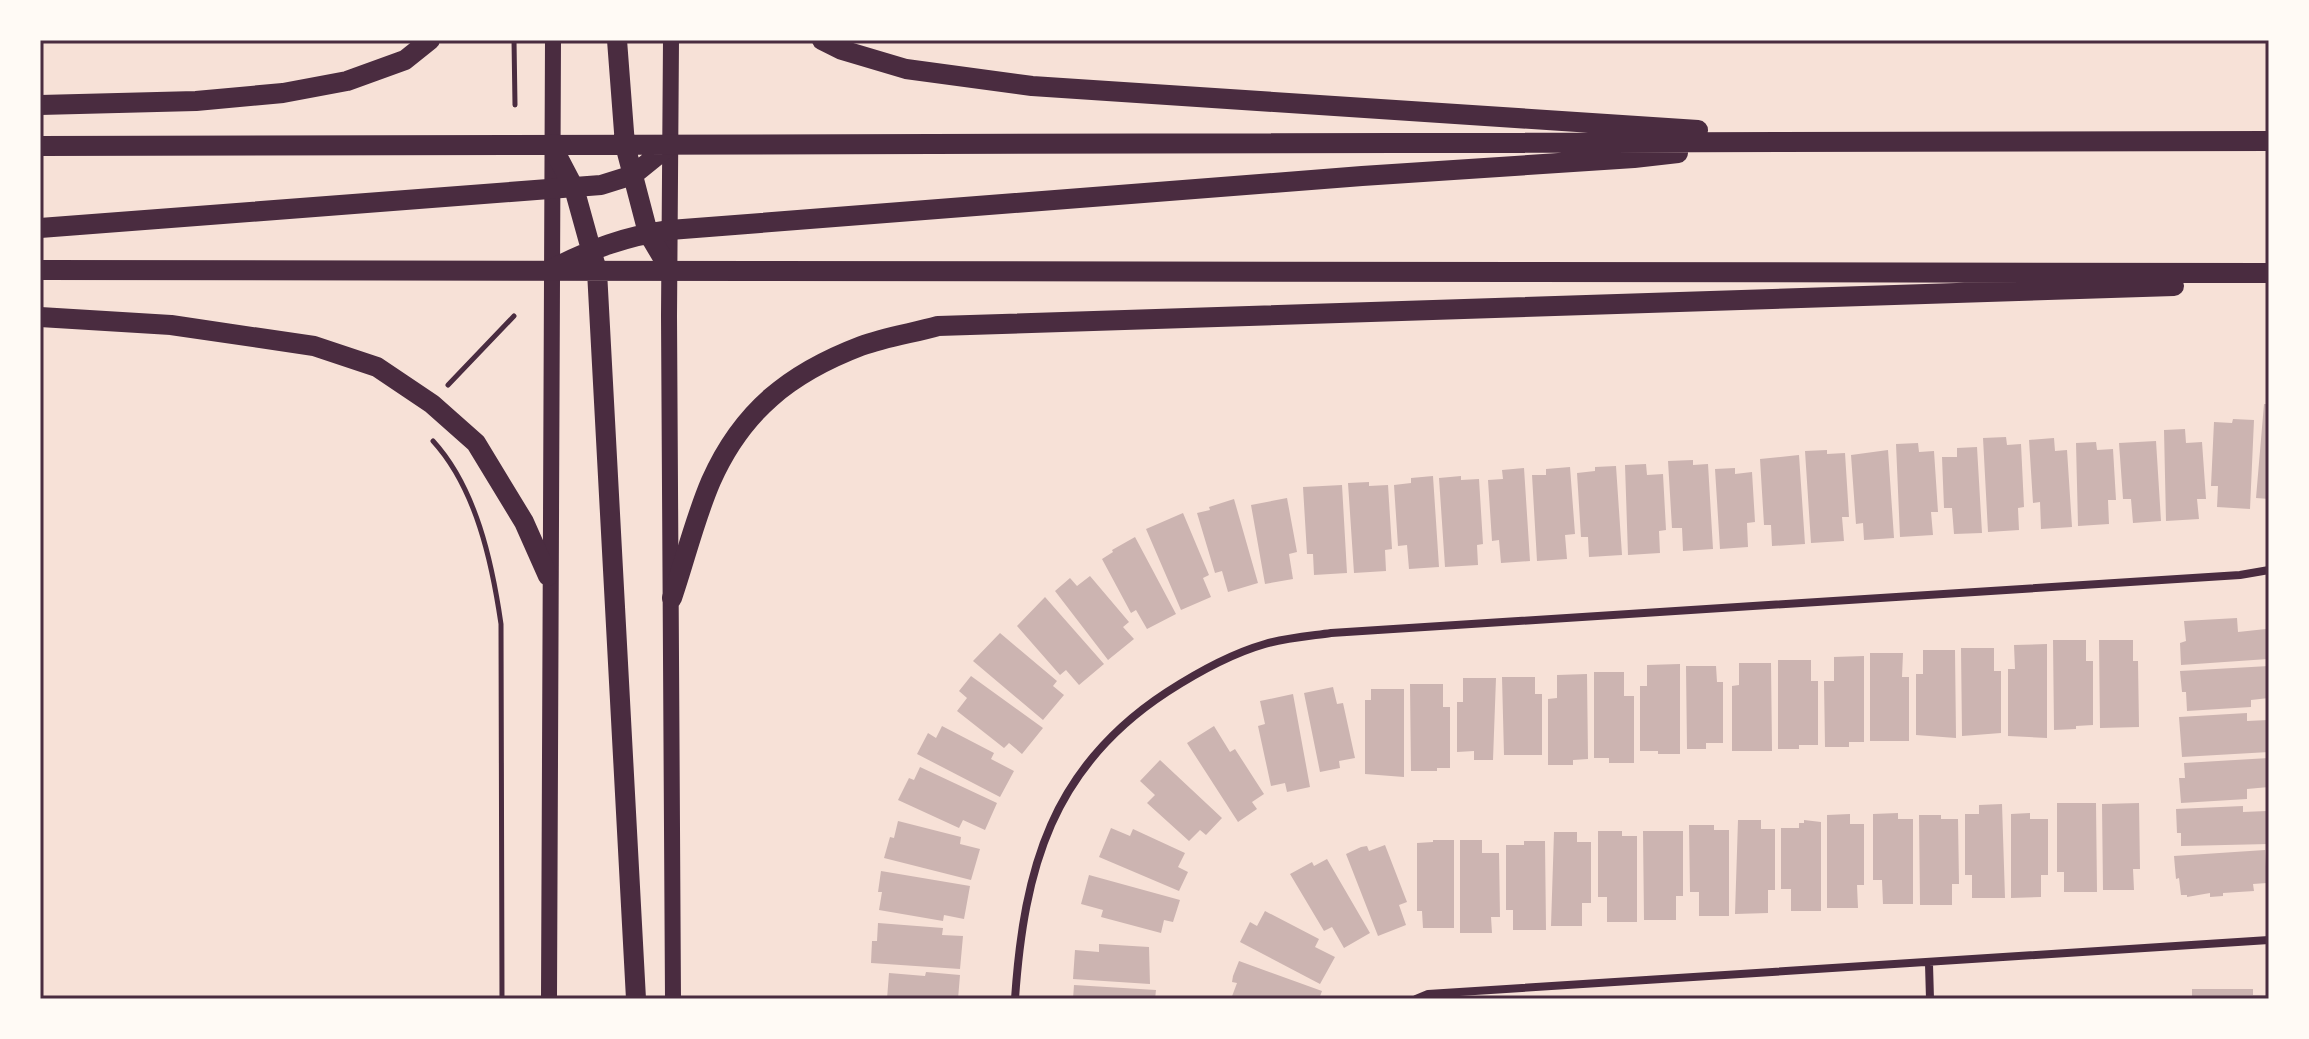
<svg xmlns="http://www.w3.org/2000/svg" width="2309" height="1039" font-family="Figtree,sans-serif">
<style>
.building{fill:#ccb4b1}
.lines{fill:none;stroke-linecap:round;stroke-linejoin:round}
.path{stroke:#4a2c40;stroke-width:5}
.minor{stroke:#4a2c40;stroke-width:8}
.secondary{stroke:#4a2c40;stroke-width:16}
.primary{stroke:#4a2c40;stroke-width:20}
.neatline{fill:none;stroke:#4a2c40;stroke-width:3}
</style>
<rect width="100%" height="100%" fill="#f7e1d7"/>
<path class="building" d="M2264 404H2269V499L2256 498Z
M2233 419 2254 420 2250 509 2217 507 2218 486H2211L2214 422 2232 423Z
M2185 429 2186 443 2202 442 2206 499H2197L2199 519 2166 521 2164 430Z
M2006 437 2007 445 2021 444 2024 507 2018 508 2019 530 1988 532 1983 438Z
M2054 438 2055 451 2067 450 2072 527 2041 529 2040 502 2033 503 2029 440Z
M2156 441 2161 521 2133 523 2131 499H2123L2119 443Z
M2096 442 2097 450 2113 449 2116 500H2108L2109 524 2078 526 2076 443Z
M1918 443 1919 452 1934 451 1938 512H1931L1933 535 1900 537 1896 444Z
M1977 447 1982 533 1954 534 1952 508H1944L1942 457H1957V448Z
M1827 450V454L1845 453 1849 517H1842L1844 541 1811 543 1805 451Z
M1888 450 1894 538 1864 540 1863 523 1856 524 1851 455Z
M1799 455 1805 544 1772 546 1771 525H1764L1760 459Z
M1693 460V465L1708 464 1713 549 1683 551 1682 528H1672L1668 461Z
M1646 464 1647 475 1663 474 1666 530 1659 531 1660 553 1628 555 1625 465Z
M1616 466 1622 555 1589 557 1588 537H1581L1577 473 1595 471V467Z
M1570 467 1575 534 1565 535 1567 559 1537 561 1532 475H1546V469Z
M1524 468 1530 561 1501 563 1499 540 1492 541 1488 480 1503 479 1502 470Z
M1735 468V474L1752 472 1755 522 1747 523 1748 547 1720 549 1715 469Z
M1433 476 1439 567 1409 569 1407 545 1398 546 1394 485 1411 483V478Z
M1461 476V480L1479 479 1483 544 1477 545 1478 565 1445 567 1439 478Z
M1369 482V486L1388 485 1392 549 1385 550 1386 571 1354 573 1348 483Z
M1342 485 1347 573 1314 575 1313 554H1307L1303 487Z
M1287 498 1297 552 1289 554 1293 579 1265 584 1251 505Z
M1234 499 1258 583 1228 592 1222 571 1215 573 1197 513 1210 510 1209 507Z
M1183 513 1209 575 1203 578 1211 597 1181 610 1146 529Z
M1135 537 1176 614 1147 629 1136 610 1131 613 1102 559 1113 552 1112 550Z
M1090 576 1129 622 1123 627 1134 639 1108 660 1055 591 1070 578 1077 586Z
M1045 597 1104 664 1079 685 1066 670 1060 675 1017 626Z
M2237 618 2238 632 2266 629 2268 659 2181 665 2180 643 2186 641 2184 621Z
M1000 633 1057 681 1053 686 1064 695 1043 720 973 661Z
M2053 640H2086V661H2093V725L2076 726V729L2054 730Z
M2099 640H2133V661H2138L2139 727 2100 728Z
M2047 644V738L2008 736V669H2015L2014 645Z
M1961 648H1994V671H2001V733L1962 736Z
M1923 650H1955L1956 738 1916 735V674H1923Z
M1870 653H1903L1902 677H1909V741H1870Z
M1864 656V742H1849V747H1825L1824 681H1834V657Z
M1778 660H1811V681H1818V745H1799V749H1778Z
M1739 663H1771L1772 751H1732V686L1739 685Z
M1680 664V754H1658V751H1640V686H1647V665Z
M1686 666H1716L1717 682H1723V743H1706V749H1687Z
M2269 666V698L2251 700V707L2187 711 2186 692H2182L2180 671Z
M1594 672H1624V696H1634V763H1609V758H1594Z
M1587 674 1588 759 1573 760V765H1548V699L1557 698V675Z
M971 676 1043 728 1022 754 1009 743 1004 748 957 711 967 698 959 691Z
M1502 677H1535V694H1542V755H1504Z
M1463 678H1496L1493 760H1474V751L1457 752V702H1463Z
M1410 684H1443V707H1450V768H1437V771H1411Z
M1333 687 1337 704 1343 703 1355 758 1339 761 1340 768 1320 772 1304 693Z
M1371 689H1404V777L1365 774V700H1371Z
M1293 694 1310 787 1287 792 1285 783 1271 786 1258 726 1265 724 1260 701Z
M2247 713V721L2268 720 2269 752 2182 757 2179 717Z
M942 726 994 753 991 759 1014 771 1000 797 917 754 928 733 936 738Z
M1214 726 1230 752 1235 749 1264 794 1252 802 1257 809 1238 822 1187 743Z
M2269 758V787L2247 789V799L2181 803 2179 778H2185L2184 763Z
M1160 760 1222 818 1206 835 1200 830 1189 841 1147 803 1155 795 1140 781Z
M920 767 997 803 985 830 963 820 959 828 898 800 909 778 914 780Z
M2057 803H2096L2097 892H2064V872H2057Z
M2139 803 2140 869H2133L2134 890H2103L2102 804Z
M2002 804 2005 898H1972V875H1965V814H1979V805Z
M2243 806V812L2267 811 2269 844 2181 846V833H2177L2176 809Z
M1898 813V819H1913V904H1883L1882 880H1873V814Z
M2030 813V819H2048V875H2041V897L2011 898V814Z
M1850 814V824H1864V885H1857L1858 908H1827V815Z
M1919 815H1941V819H1958L1959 884H1952V905H1920Z
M1738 820H1761V829H1775V890H1768V913L1735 914Z
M1804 820 1821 822V911H1791V889H1781V828H1799V823H1804Z
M898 821 961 837 960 844 980 849 971 880 884 858 890 837 894 838Z
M1689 825H1714V830H1729V916H1699V892H1690Z
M1111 828 1130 836 1133 829 1185 853 1178 867 1188 872 1179 891 1099 857Z
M1598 831H1622V836H1637V922H1607V897H1598Z
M1643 831H1683V896H1676V920H1644Z
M1554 832H1577V842H1591V903H1582V926H1551Z
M1433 840H1454V928H1423L1422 911H1417V843L1433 842Z
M1460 840H1482V853H1499L1500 917H1491L1492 933H1460Z
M1524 841H1545L1546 930H1513V910H1506V845H1524Z
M1385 845 1407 902 1399 905 1406 925 1378 936 1346 854 1361 847 1367 846 1369 851Z
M2265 850 2267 883 2253 884 2254 891 2223 893V896L2210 897V893L2187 897V895H2181L2179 878 2176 879 2174 856Z
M1327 859 1370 933 1344 948 1332 927 1324 931 1290 874 1312 862 1314 866Z
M881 871 970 886 964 919 944 915 943 921 879 910 882 892H878Z
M1089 875 1180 900 1173 922 1164 920 1161 933 1101 917 1103 910 1081 904Z
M1265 911 1319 939 1315 947 1335 957 1320 984 1240 942 1250 922 1257 926Z
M878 923 943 928 942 935 963 936 960 969 871 963 872 941H877Z
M1099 944 1149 947 1150 984 1073 979 1075 950 1099 952Z
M1239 961 1322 991 1319 999H1231L1237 983 1232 982 1233 976Z
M926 972 960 975 958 999H887L889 973 925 976Z
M1074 985 1156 990 1155 999H1073Z
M2192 989H2253V995H2269V999H2192Z"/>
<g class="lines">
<path class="path" d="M514 40 515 105
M448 385 514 316
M433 441C476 488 492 562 501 624L502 999"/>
<path class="minor" d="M1929 964 1930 999
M1015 999C1024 868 1052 767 1167 692 1198 672 1230 654 1265 644 1286 638 1310 636 1331 633L2240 575 2269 570
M1416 999 1428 994 2269 940"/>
<path class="secondary" d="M671 40 669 316 673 999
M549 999 553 40"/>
<path class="primary" d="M617 40 625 145 648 233 670 270
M822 40 842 50 906 69 1032 86 1698 130
M40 105 196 101 283 93 347 81 405 60 430 40
M40 146 2269 141
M552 146 574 188 597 271 636 999
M40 228 601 185 633 175 670 145
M552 269C591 249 626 236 670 230L1362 176 1634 158 1678 153
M40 270 2269 273
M40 317 171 325 314 346 377 367 432 404 476 443 524 522 548 576
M672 598C685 560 695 518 711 481 742 411 790 373 861 346 885 337 913 333 938 326L2174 286"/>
</g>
<rect width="2309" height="1039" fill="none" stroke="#fffaf5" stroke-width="84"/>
<rect x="42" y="42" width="2225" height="955" class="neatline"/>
</svg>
